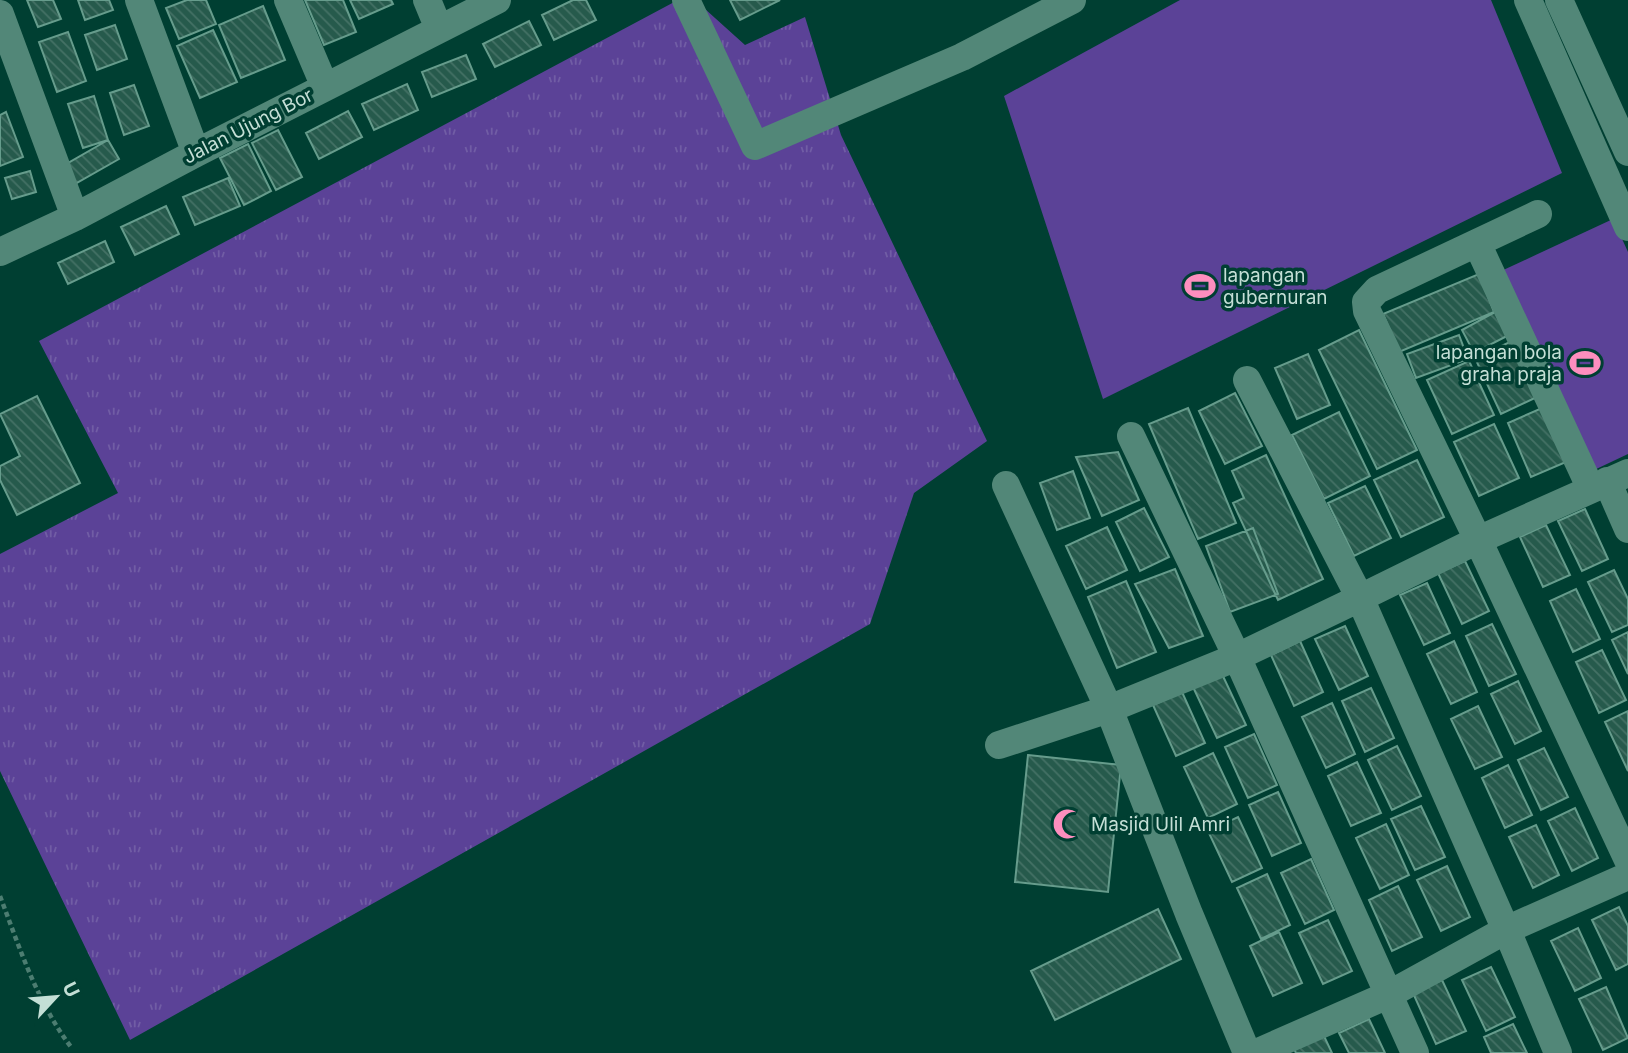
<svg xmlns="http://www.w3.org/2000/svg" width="1628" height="1053" font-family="Inter,sans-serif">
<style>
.grass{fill:url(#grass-tufts)}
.garden{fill:#5b4297}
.building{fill:url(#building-back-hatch);stroke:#669c8c;stroke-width:2}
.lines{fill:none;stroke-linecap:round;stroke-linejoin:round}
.path{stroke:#4c7d71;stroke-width:4.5;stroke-dasharray:5 3.5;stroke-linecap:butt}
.minor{stroke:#528778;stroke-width:28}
.labels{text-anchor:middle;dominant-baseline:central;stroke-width:7;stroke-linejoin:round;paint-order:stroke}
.street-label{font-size:19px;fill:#c4dfd6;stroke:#003f32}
.poi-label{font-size:19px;fill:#c4dfd6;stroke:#003f32;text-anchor:start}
</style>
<defs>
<pattern id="grass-tufts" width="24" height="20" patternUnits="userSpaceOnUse" patternTransform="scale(1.75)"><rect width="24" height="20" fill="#5b4297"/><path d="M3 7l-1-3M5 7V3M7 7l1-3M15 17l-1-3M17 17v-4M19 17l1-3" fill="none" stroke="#715da5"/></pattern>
<pattern id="building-back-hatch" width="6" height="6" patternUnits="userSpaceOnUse" patternTransform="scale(1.75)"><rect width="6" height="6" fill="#265a4c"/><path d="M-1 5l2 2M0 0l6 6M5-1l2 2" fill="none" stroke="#447165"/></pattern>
</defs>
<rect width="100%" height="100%" fill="#003f32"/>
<path class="grass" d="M678 0H695L745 45 805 17 841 135 987 441 914 493 870 624 130 1040 0 771V554L118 493 39 341Z"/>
<path class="garden" d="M1180 0H1491L1562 173 1103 399 1004 96Z
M1613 219 1628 252V454L1592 471 1499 272Z"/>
<path class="building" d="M27 0H53L61 19 38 27Z
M78 0H109L113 10 85 20Z
M187 0H206L216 24 179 39 166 8Z
M305 0H343L356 32 324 45Z
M350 0H391L393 4 359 19Z
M573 0H586L596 20 554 40 542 15Z
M730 0H780L740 20Z
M263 6 285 60 241 78 219 25Z
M529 21 541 45 495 67 483 44Z
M115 25 127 59 97 70 85 35Z
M213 30 237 82 200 98 177 46Z
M68 32 86 81 57 92 39 42Z
M466 55 476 79 432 97 422 72Z
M407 84 418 110 374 130 362 104Z
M134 85 149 126 124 135 110 93Z
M94 96 108 140 83 148 68 104Z
M348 111 362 137 319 159 306 133Z
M6 112 23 157 0 166V115Z
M278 130 302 177 276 190 252 143Z
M108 140 119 159 73 185 63 166Z
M248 144 271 191 244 205 220 158Z
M30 171 36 192 12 199 5 178Z
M228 178 240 206 195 225 183 197Z
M166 206 179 234 135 255 121 227Z
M105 241 114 262 68 284 58 263Z
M1479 274 1494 312 1399 352 1383 314Z
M1495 312 1507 336 1474 353 1462 330Z
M1359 330 1417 450 1377 469 1319 350Z
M1459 335 1468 359 1416 378 1407 354Z
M1512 341 1537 397 1501 414 1475 358Z
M1308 354 1330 405 1297 419 1275 368Z
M1469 361 1494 415 1452 434 1427 380Z
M1235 393 1262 446 1225 464 1199 411Z
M37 396 80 483 17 515 0 480V466L20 456 0 414Z
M1188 408 1236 523 1198 539 1149 424Z
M1542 408 1566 462 1531 477 1508 423Z
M1339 412 1370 476 1324 499 1292 435Z
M1494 424 1519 478 1479 496 1454 442Z
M1118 452 1139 500 1102 516 1076 457Z
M1266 455 1323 579 1278 600 1233 503 1244 498 1232 471Z
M1417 460 1444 517 1401 537 1374 480Z
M1073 471 1090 518 1057 530 1040 483Z
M1365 486 1391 538 1354 556 1328 503Z
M1144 508 1169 557 1140 571 1116 522Z
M1585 509 1608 559 1582 571 1558 521Z
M1546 525 1570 575 1543 587 1520 537Z
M1107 527 1127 570 1086 589 1066 546Z
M1253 528 1278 594 1230 612 1206 546Z
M1465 561 1489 611 1462 624 1438 573Z
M1175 569 1203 636 1169 648 1135 584Z
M1614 570 1628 599V625L1612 632 1588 582Z
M1126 581 1156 652 1117 668 1088 597Z
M1427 583 1450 633 1424 645 1400 595Z
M1576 589 1600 639 1573 652 1550 601Z
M1492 624 1516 674 1489 686 1466 636Z
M1345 626 1368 676 1339 690 1315 639Z
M1628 632V674L1612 640Z
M1300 641 1323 692 1294 706 1271 655Z
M1454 641 1477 692 1451 704 1427 654Z
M1602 650 1626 700 1599 713 1576 662Z
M1222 674 1246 725 1217 738 1193 687Z
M1518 681 1541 731 1515 744 1491 694Z
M1371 688 1394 738 1365 752 1342 701Z
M1182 692 1205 743 1176 756 1153 705Z
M1332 703 1355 754 1326 768 1302 717Z
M1478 706 1502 757 1475 769 1451 719Z
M1628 711V771L1605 722Z
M1254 734 1277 785 1248 798 1225 747Z
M1397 746 1421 796 1392 810 1368 760Z
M1544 748 1568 797 1541 810 1518 760Z
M1213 753 1237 804 1208 818 1184 767Z
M1028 755 1121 765 1108 892 1015 882Z
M1357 762 1381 813 1351 826 1328 776Z
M1508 765 1532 815 1505 828 1482 778Z
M1278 792 1301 843 1272 856 1249 805Z
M1421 806 1445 857 1415 870 1391 819Z
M1575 808 1598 858 1572 871 1548 821Z
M1238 817 1262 868 1232 882 1208 831Z
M1386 824 1409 875 1380 889 1356 838Z
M1536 825 1559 875 1533 888 1509 837Z
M1311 859 1334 910 1305 924 1281 873Z
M1447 866 1470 917 1441 931 1417 880Z
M1267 874 1290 925 1261 939 1237 888Z
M1398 886 1422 937 1392 951 1369 900Z
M1619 907 1628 926V964L1616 970 1592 920Z
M1158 909 1181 959 1055 1020 1031 971Z
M1328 920 1352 971 1323 984 1299 933Z
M1578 928 1601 978 1575 991 1551 941Z
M1279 932 1302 983 1273 996 1250 946Z
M1491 967 1515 1017 1486 1031 1462 980Z
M1442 980 1466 1031 1436 1044 1413 993Z
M1606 987 1628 1038 1603 1050 1579 999Z
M1369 1019 1385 1053H1349L1339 1033Z
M1513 1024 1527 1053H1491L1484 1037Z
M1323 1034 1332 1053H1296L1293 1047Z"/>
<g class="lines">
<path class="path" d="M0 896C20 949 37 1002 71 1047"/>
<path class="minor" d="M139 0 196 153
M288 0 325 87
M427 0 439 29
M686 0 755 146 962 57 1072 0
M1528 0 1628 227
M1559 0 1628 152
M0 14 75 217
M1477 243 1591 489
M0 252 75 217 196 153 497 0
M1247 380 1360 598 1237 657 1109 709 1189 914 1247 1053
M1131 436 1237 657 1415 1053
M1628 473 1478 540 1628 860
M1607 481 1628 529
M999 745 1109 709 1006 485
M1506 930 1360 598 1478 540 1367 311 1366 302 1377 290 1538 214
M1511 940 1558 1053
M1256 1053 1388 995 1506 930 1628 876"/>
</g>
<defs>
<g id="stadium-bare" transform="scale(2.415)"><path d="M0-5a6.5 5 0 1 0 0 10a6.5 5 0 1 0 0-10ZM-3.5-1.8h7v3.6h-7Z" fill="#fd8ebe" stroke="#003f32" stroke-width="2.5" paint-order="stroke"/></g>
<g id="mosque-bare" transform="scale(2.415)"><path d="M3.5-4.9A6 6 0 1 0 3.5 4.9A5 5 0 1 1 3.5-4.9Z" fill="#fd8ebe" stroke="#003f32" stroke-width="2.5" paint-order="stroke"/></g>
</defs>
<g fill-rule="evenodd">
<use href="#stadium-bare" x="1200" y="286"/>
<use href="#stadium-bare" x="1585" y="363"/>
<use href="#mosque-bare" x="1068" y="824"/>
</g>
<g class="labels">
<g class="street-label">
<text transform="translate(248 126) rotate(-27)">Jalan Ujung Bor</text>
</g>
<g class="poi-label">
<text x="1223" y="275">lapangan<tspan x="1223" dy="22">gubernuran</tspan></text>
<text x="1562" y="352" text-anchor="end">lapangan bola<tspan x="1562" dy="22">graha praja</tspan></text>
<text x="1091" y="824">Masjid Ulil Amri</text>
</g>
</g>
<g transform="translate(56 997) rotate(64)" stroke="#003f32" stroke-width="5" paint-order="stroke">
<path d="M0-5L12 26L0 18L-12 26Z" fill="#c4dfd6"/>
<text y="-10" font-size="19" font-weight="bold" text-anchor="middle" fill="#c4dfd6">U</text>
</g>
</svg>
